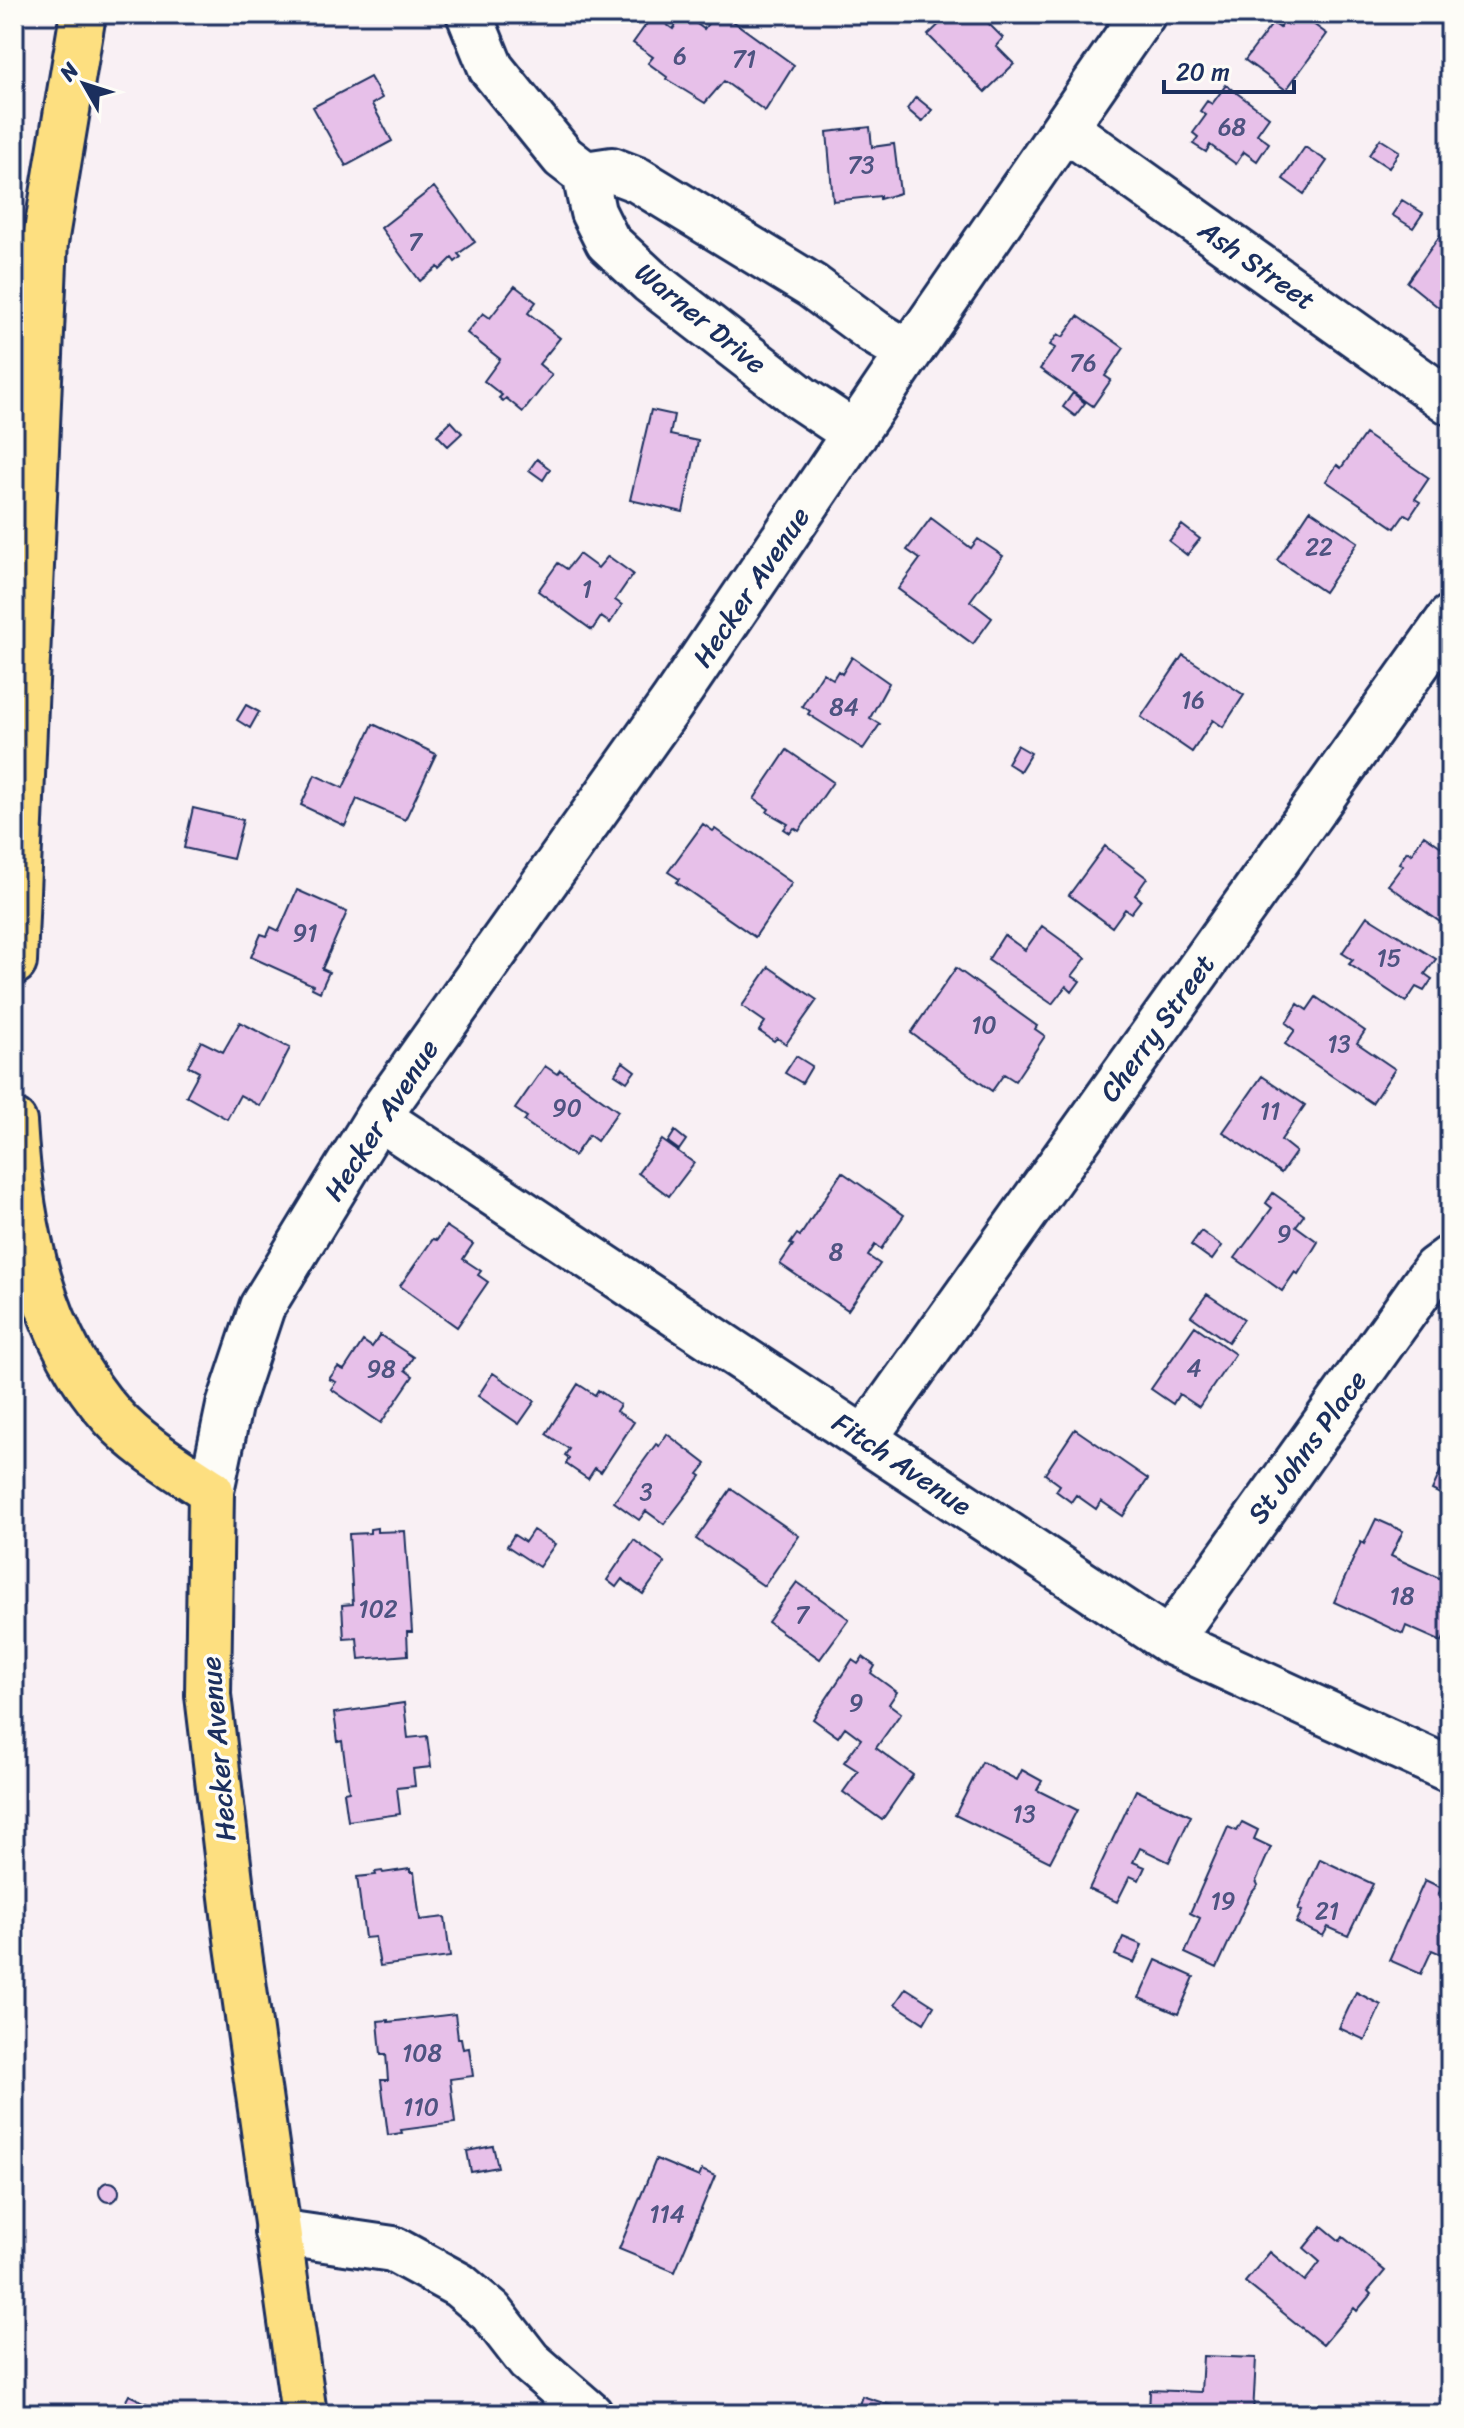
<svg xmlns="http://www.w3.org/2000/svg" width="1464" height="2428" font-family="Sriracha,sans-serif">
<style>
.building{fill:#e7c0e9;stroke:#1b2f5e;stroke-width:2}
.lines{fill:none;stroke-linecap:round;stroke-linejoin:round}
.minor-casing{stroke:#1b2f5e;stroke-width:50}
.major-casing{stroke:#1b2f5e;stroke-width:50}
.highway-casing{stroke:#1b2f5e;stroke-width:50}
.minor{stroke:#fdfcf7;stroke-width:44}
.major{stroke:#fddf80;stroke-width:44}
.highway{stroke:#fddf80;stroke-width:44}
.labels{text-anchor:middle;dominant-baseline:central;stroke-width:7;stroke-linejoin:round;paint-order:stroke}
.number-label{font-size:24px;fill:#4e5381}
.street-label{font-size:28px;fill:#1b2f5e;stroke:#fdfcf7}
</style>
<rect width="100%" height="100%" fill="#f9f0f4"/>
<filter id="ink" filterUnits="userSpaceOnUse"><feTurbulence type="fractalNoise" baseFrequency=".0125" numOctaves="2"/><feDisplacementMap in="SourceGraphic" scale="16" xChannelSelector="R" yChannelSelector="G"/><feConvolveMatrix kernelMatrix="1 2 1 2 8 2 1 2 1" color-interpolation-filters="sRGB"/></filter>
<g filter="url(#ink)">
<path class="building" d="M683 14 704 29 715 14H723L794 65 765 111 724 81 705 103 666 79 667 77 648 63 653 57 633 43 653 15 673 29Z
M950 14H964L966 17 969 14H979L1003 38 996 46 1014 64 985 92 928 35Z
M1289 14H1299L1327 34 1286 90 1245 60 1273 23 1280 28Z
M370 77 382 98 372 104 392 141 346 166 313 107Z
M1226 85 1269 117 1257 134 1269 143 1257 161 1244 152 1236 164 1210 145 1206 152 1193 144 1198 137 1193 133 1206 115 1200 111 1207 101 1212 104Z
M916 97 932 110 922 122 907 109Z
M870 127 872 147 894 144 900 193 880 199V196L833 201 827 132Z
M1380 139 1399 151 1389 168 1369 155Z
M1305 147 1327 161 1304 194 1283 179Z
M434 187 475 242 458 254 461 257 455 262 452 258 440 270 438 267 420 281 381 228Z
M1402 200 1423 213 1413 228 1392 215Z
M1441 234 1450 240 1448 315 1407 282Z
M515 286 536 302 528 313 560 338 539 364 552 375 523 412 506 398 503 401 499 398 502 395 484 381 500 359 467 333 483 313 490 318Z
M1078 316 1124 348 1105 376 1111 380 1093 406 1040 369 1055 348 1050 345 1058 334 1063 337Z
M1073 393 1085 403 1075 416 1063 407Z
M651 410 674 415 670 435 698 441 683 512 630 500Z
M451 421 462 433 448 446 437 435Z
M1365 434 1429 478 1415 499 1420 502 1410 517 1405 514 1395 528 1326 481 1337 465 1341 468Z
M537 459 550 469 543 480 529 470Z
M1310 510 1358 542 1324 592 1277 560Z
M931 518 971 548 978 539 1003 556 970 601 992 618 973 644 898 589 920 559 907 550Z
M1182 525 1200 539 1187 555 1169 541Z
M579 554 598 568 608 556 633 574 615 600 622 605 610 623 601 617 592 630 538 591 558 563 567 569Z
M1183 655 1244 695 1223 727 1213 720 1192 752 1141 717Z
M852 657 889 683 870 718 880 724 863 749 808 714 810 711 802 706 823 673 833 679 838 671 842 674Z
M246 705 259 712 250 728 237 720Z
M373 724 436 754 405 820 357 799 345 826 301 805 315 775 343 788Z
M1017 745 1031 753 1020 771 1007 763Z
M787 750 833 782 799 831 794 828 790 833 784 829 788 824 767 812 769 809 754 799Z
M193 808 243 820 233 859 184 848Z
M703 824 713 831 715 829 792 883 755 937 676 882 679 879 668 872Z
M1424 835 1450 853V929L1388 885 1403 865 1399 863 1407 851 1411 854Z
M1105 846 1147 878 1135 895 1141 900 1131 913 1125 909 1112 927 1069 895Z
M297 890 347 912 322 969 329 972 320 992 312 988 313 985 251 957 261 934 267 936 271 927 279 931Z
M1367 916 1436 959 1425 974 1432 979 1424 991 1416 987 1406 1002 1349 964 1353 960 1342 953Z
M1042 926 1086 958 1072 976 1080 981 1072 992 1066 986 1052 1004 988 960 1004 935 1025 950Z
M769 967 817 1000 786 1044 777 1038 774 1041 759 1031 765 1022 742 1006Z
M956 968 1037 1026 1035 1029 1045 1036 1015 1081 1004 1074 992 1091 911 1033Z
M1316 997 1365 1031 1357 1043 1395 1069 1372 1103 1285 1044 1295 1030 1286 1023 1298 1004 1307 1010Z
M240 1022 290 1048 260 1106 240 1095 227 1119 186 1096 199 1072 188 1066 201 1041 223 1052Z
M796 1056 812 1066 802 1083 785 1073Z
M623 1062 635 1071 627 1082 615 1074Z
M545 1066 557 1074 560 1070 618 1111 597 1141 589 1135 574 1156 524 1121 527 1117 515 1109Z
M1262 1076 1305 1105 1281 1140 1296 1152 1281 1173 1223 1132Z
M675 1131 686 1140 679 1150 668 1142Z
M662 1140 694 1163 669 1196 638 1173Z
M842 1172 904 1215 881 1249 875 1245 868 1256 880 1264 848 1310 780 1264 793 1245 790 1244 797 1234 800 1236Z
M1273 1193 1304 1215 1296 1226 1318 1242 1298 1274 1295 1272 1282 1291 1235 1258 1272 1208 1266 1203Z
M446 1226 473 1244 463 1259 481 1271 478 1275 488 1282 457 1327 400 1286 433 1239 437 1240Z
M1201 1231 1222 1246 1212 1260 1191 1245Z
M1207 1294 1244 1319 1228 1342 1191 1316Z
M1195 1326 1235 1354 1199 1407 1179 1394 1173 1404 1151 1389Z
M380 1335 413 1357 405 1370 413 1376 381 1423 331 1389 336 1382 329 1379 338 1367 344 1370 363 1341 372 1347Z
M493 1373 535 1401 519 1424 478 1396Z
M578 1384 595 1395 598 1390 620 1405 616 1411 634 1422 601 1472 595 1468 588 1479 566 1464 569 1458 565 1455 569 1449 546 1434Z
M1075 1429 1148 1479 1123 1516 1101 1501 1096 1509 1076 1495 1071 1502 1056 1491 1060 1485 1045 1474Z
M667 1434 706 1464 698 1474 701 1476 664 1524 646 1511 639 1520 614 1502 656 1444 659 1446Z
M1450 1441V1499L1432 1490 1448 1455 1445 1453Z
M731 1489 799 1536 764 1586 696 1539Z
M1376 1519 1403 1531 1391 1556 1450 1583V1625L1442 1642 1406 1626 1403 1634 1334 1602 1361 1542 1364 1544Z
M377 1528V1532L405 1531 412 1632H407L408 1655 359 1659 357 1638 344 1639 342 1605 353 1604 349 1534 370 1533V1529Z
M533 1530 555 1544 539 1567 507 1546 514 1535 525 1542Z
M634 1540 665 1563 643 1594 622 1579 616 1587 607 1580Z
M797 1582 849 1619 820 1659 768 1622Z
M863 1657 875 1666 871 1673 897 1692 889 1704 901 1713 876 1748 913 1775 882 1820 843 1792 858 1771 844 1762 861 1739 845 1727 838 1737 813 1719 852 1660 858 1664Z
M404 1703 408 1738 427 1736 431 1767 413 1769 415 1786 397 1788 400 1814 348 1821 344 1792 349 1791 342 1741 338 1742 334 1713Z
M982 1762 1017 1780 1022 1770 1042 1781 1037 1790 1077 1810 1050 1862 955 1815Z
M1136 1790 1191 1816 1169 1862 1140 1848 1133 1862 1145 1867 1139 1880 1130 1876 1117 1902 1089 1889Z
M1242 1822 1258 1830 1254 1839 1271 1847 1256 1881 1258 1885 1250 1895 1217 1968 1185 1953 1200 1918 1190 1913 1228 1827 1237 1831Z
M1320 1859 1373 1884 1348 1936 1328 1927 1323 1936 1296 1923 1302 1911 1298 1909Z
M410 1869V1872H414L420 1920 445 1917 450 1957 380 1966 375 1937 365 1938 357 1877 376 1875 375 1872 382 1871 383 1873Z
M1425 1880 1442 1888 1438 1895 1450 1900V1958L1432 1950 1421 1974 1389 1960Z
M1123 1937 1142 1945 1134 1963 1115 1955Z
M1156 1960 1194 1977 1178 2014 1139 1998Z
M906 1988 934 2006 924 2023 895 2004Z
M1356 1992 1381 2005 1365 2040 1339 2028Z
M455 2014 458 2038H461L463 2049 469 2048 473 2076 450 2079 455 2123 401 2130 402 2133 388 2135 381 2080H388L386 2054H381L378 2021 388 2020V2022Z
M493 2146 498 2167 471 2172 467 2151Z
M656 2159 699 2177 702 2170 715 2176 675 2272 619 2249Z
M99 2192a10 10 0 1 1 20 0a10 10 0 1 1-20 0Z
M1322 2226 1340 2241 1343 2237 1385 2271 1368 2291 1371 2294 1357 2311 1354 2308 1323 2345 1245 2282 1270 2252 1305 2281 1320 2262 1304 2248Z
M1203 2356 1256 2358 1253 2414H1149L1150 2390 1201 2392Z
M129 2395 169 2414H119Z
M862 2396 914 2413 913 2414H856Z"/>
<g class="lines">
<g class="minor-casing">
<path id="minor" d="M469 14 491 68 563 157 585 174 593 212 608 242 650 281 801 398 855 434
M1065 128 1450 402
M585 174 612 170 638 180 812 286 874 332 909 353
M378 1117 1169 1641 1450 1770
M864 1439 1450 618
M211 1491 229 1406 262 1307 378 1117 672 703 909 353 1143 14
M1169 1641 1435 1269 1450 1258
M277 2232 393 2249 459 2285 491 2312 529 2361 590 2414"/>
</g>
<g class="major-casing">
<path id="major" d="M211 1491 208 1695 237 1939 304 2414"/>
</g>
<g class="highway-casing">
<path id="highway" d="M41 267 83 14
M14 962 45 239
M14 1122C20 1227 41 1337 113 1417 140 1447 177 1468 211 1491"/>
</g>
<use href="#minor" class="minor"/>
<use href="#major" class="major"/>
<use href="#highway" class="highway"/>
</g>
</g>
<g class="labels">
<g class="number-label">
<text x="680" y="56">6</text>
<text x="744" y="59">71</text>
<text x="1232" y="127">68</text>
<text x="861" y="165">73</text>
<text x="415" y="242">7</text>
<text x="1083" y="363">76</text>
<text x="1319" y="547">22</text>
<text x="587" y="589">1</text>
<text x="1193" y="700">16</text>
<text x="844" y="707">84</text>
<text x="305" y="933">91</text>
<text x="1389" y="958">15</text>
<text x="984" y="1025">10</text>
<text x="1339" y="1044">13</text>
<text x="567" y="1108">90</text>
<text x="1270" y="1111">11</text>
<text x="1284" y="1234">9</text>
<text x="836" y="1252">8</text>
<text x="1194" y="1368">4</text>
<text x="381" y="1369">98</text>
<text x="646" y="1492">3</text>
<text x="1402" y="1596">18</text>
<text x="378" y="1609">102</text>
<text x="802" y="1615">7</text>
<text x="856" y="1703">9</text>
<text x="1024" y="1814">13</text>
<text x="1223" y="1901">19</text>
<text x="1327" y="1911">21</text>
<text x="422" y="2053">108</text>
<text x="421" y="2107">110</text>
<text x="667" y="2214">114</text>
</g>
<g class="street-label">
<text transform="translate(1257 265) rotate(35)">Ash Street</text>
<text transform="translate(701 318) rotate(39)">Warner Drive</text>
<text transform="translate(751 587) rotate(-56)">Hecker Avenue</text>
<text transform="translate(1157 1028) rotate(-54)">Cherry Street</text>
<text transform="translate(381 1120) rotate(-57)">Hecker Avenue</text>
<text transform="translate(1307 1447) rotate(-54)">St Johns Place</text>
<text transform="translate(902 1464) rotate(34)">Fitch Avenue</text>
<text transform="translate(218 1749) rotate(-95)">Hecker Avenue</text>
</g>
</g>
<rect width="1464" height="2428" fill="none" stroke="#fdfcf7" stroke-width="48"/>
<rect x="24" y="24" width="1416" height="2380" fill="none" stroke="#1b2f5e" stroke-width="3" filter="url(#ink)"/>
<g transform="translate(84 84) rotate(309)" stroke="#fdfcf7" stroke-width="6" paint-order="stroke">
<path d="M0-6L14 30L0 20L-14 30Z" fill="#1b2f5e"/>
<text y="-12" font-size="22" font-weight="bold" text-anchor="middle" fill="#1b2f5e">N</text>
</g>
<path d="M1164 80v12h130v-12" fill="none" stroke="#1b2f5e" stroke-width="4"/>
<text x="1176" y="80" font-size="24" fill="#1b2f5e" stroke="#fdfcf7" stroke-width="6" paint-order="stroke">20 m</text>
</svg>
